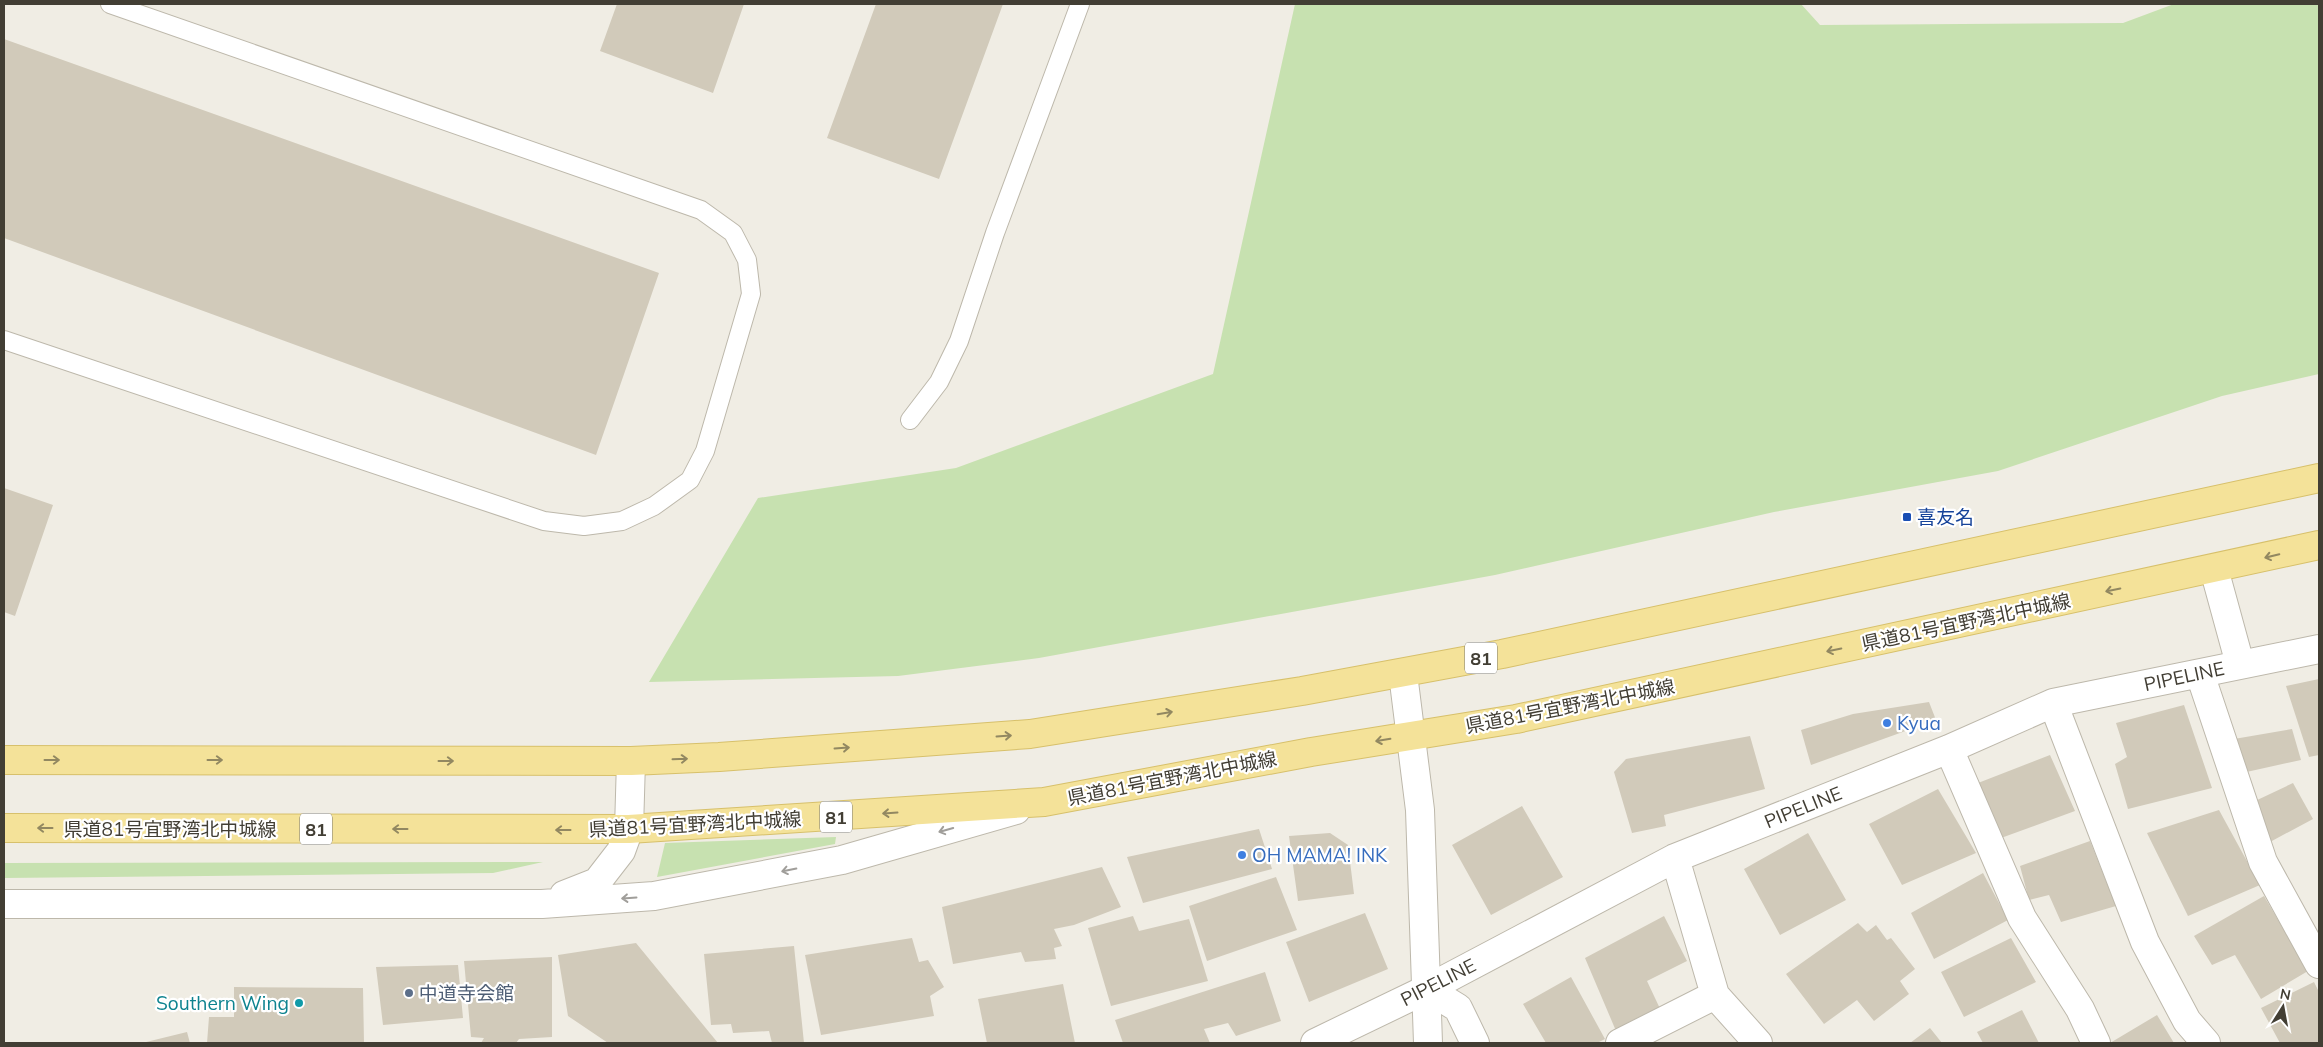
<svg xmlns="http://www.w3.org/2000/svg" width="2323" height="1047" font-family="Mulish,'Noto Sans JP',sans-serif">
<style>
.green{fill:#c7e1b0}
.building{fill:#d1caba}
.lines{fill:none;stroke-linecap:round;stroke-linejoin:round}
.service-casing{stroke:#bdb8ab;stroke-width:20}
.minor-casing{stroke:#bdb8ab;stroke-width:30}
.tertiary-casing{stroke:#bdb8ab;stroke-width:30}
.primary-casing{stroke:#d7c06b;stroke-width:30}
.service{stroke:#fff;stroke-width:18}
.minor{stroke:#fff;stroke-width:28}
.tertiary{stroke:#fff;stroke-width:28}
.primary{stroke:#f4e299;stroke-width:28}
.oneway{stroke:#928861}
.oneway2{stroke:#a09e9a}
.transit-dot{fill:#1a4fb4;stroke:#fff;stroke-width:2}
.shop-dot{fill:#3f7fe0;stroke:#fff;stroke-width:2}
.service-dot{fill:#5c6f8a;stroke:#fff;stroke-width:2}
.culture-dot{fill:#0f9aa8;stroke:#fff;stroke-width:2}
.labels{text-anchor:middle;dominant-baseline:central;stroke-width:4.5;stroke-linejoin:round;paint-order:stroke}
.shield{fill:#fff;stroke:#7b7871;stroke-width:1}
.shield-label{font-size:18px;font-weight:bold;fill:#423e34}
.transit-label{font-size:19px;fill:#164399;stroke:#fff;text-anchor:start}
.street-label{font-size:19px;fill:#423e34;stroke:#fff}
.shop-label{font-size:19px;fill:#366cbe;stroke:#fff;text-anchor:start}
.service-label{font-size:19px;fill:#4e5e75;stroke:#fff;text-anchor:start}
.culture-label{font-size:19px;fill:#0d838f;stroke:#fff;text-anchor:end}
</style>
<rect width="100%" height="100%" fill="#f0ede4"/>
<path class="green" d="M1295 4H1801L1820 25 2123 23 2174 4H2319V374L2222 396 1998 471 1774 512 1495 575 1039 658 898 676 649 682 758 498 956 468 1213 374Z
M836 837 835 844 657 877 665 843Z
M543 862 493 873 4 878V863Z"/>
<path class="building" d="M617 4H744L713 93 600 51Z
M876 4H1003L939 179 827 138Z
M4 39 659 273 596 455 4 238Z
M4 488 53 505 15 616 4 612Z
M2319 679V755L2309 757 2286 686Z
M1929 702 1936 720 1811 765 1801 730 1853 714Z
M2184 705 2212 788 2128 809 2115 764 2127 757 2116 723Z
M2292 729 2301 760 2242 773 2234 739Z
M1750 736 1765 789 1664 815 1666 826 1632 833 1614 772 1626 759Z
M2050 755 2075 811 2001 838 1978 783Z
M2293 783 2313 819 2270 842 2253 802Z
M1938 789 1976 853 1902 885 1869 824Z
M1522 806 1563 877 1491 915 1452 845Z
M2219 810 2260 885 2188 916 2147 833Z
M1259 829 1272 869 1143 903 1127 857Z
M1330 833 1348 845 1354 894 1298 901 1289 836Z
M1808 833 1846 900 1780 935 1744 869Z
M2090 841 2116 906 2061 922 2049 895 2029 900 2020 866Z
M1102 867 1121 907 1074 925 1054 929 1062 946 1054 948 1056 959 1025 962 1021 952 953 964 942 907Z
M1983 873 2008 920 1934 959 1911 913Z
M1276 877 1297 930 1207 961 1189 906Z
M2264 896 2308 971 2261 999 2235 955 2212 965 2194 936Z
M1365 913 1388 969 1309 1002 1286 942Z
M1133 916 1139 931 1189 919 1208 981 1111 1006 1088 928Z
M1664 916 1687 961 1647 981 1663 1015 1619 1038 1585 958Z
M1858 923 1867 932 1876 925 1887 940 1891 938 1915 969 1900 981 1909 994 1874 1021 1857 1000 1824 1024 1786 974Z
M912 938 919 962 928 960 944 987 930 996 934 1016 821 1035 805 955Z
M2011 938 2036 982 1964 1017 1941 972Z
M636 943 718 1043H608L568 1016 558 955Z
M794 946 804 1043H772L769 1031 733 1033 731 1024 711 1025 704 954Z
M552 957V1037L519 1039 516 1043H481L484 1038 471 1037 464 961Z
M458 965 463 1018 383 1025 376 967Z
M1265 972 1281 1021 1236 1036 1228 1023 1204 1029 1210 1043H1123L1115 1020Z
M1571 977 1605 1039 1597 1043H1546L1523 1004Z
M2314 982 2319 992V1043H2280L2261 1008Z
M1063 984 1075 1043H987L978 999Z
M234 987 363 988 364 1043H207L209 1017H234Z
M2022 1010 2039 1043H1983L1977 1032Z
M2157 1015 2174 1043H2110Z
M1930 1028 1942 1043H1910Z
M187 1032 190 1043H142Z"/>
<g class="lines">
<g class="service-casing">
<path id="service" d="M4 340 544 521 584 526 622 521 654 506 690 480 705 451 751 294 747 260 733 233 701 210 110 4
M910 420 939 382 959 341 995 233 1080 4"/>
</g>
<g class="minor-casing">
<path id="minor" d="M2214 569 2240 664
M2200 674 2263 862 2319 964
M2053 703 2145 942 2187 1021 2206 1043
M1949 749 2022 918 2080 1009 2096 1043
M1675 858 1715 995 1758 1043
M1427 989 1458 1008 1475 1043
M1315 1043 1427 989 1675 858 1949 749 2053 703 2319 649
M1620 1043 1715 995"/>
</g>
<g class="tertiary-casing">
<path id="tertiary" d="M1403 674 1420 810 1428 1043
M564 895 597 882 621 851 629 829 631 761
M4 904H542L654 896 842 860 1016 810"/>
</g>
<g class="primary-casing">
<path id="primary" d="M4 760 631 761 719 757 1030 734 1302 691 1502 654 2319 478
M4 828 629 829 1044 802 1311 752 1516 719 2319 545"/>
</g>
<use href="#service" class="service"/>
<use href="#minor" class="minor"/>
<use href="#tertiary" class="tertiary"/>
<use href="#primary" class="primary"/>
</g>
<defs><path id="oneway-shaft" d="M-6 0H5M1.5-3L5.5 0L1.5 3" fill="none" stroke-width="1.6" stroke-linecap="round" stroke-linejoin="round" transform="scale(1.25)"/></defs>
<g class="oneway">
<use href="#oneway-shaft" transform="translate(2272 556) rotate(167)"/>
<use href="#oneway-shaft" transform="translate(2113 590) rotate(168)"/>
<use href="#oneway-shaft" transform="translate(1834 650) rotate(168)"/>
<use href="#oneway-shaft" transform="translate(1165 713) rotate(-9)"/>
<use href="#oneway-shaft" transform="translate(1004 736) rotate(-4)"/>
<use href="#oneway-shaft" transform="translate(1383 740) rotate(171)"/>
<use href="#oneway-shaft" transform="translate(842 748) rotate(-4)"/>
<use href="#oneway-shaft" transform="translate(680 759) rotate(-2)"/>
<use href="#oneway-shaft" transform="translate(52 760)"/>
<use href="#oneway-shaft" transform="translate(215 760)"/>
<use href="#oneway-shaft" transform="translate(446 761)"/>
<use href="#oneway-shaft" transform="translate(890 813) rotate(176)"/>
<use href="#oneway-shaft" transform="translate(45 828) rotate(-180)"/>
<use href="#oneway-shaft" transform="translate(400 829) rotate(-180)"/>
<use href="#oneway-shaft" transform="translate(563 830) rotate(180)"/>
</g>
<g class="oneway2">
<use href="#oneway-shaft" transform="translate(946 830) rotate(164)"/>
<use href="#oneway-shaft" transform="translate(789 870) rotate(169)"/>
<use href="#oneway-shaft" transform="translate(629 898) rotate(176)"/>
</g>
<rect class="transit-dot" x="1902" y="512" width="10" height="10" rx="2.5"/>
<g class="shop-dot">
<circle cx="1887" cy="723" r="5"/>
<circle cx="1242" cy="855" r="5"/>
</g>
<circle class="service-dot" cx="409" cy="993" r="5"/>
<circle class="culture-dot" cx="299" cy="1003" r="5"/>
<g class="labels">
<g class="shield">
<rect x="1465" y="642.5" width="32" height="31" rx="4"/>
<rect x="820" y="801.5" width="32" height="31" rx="4"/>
<rect x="300" y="813.5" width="32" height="31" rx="4"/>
</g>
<g class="shield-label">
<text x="1481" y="658">81</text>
<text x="836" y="817">81</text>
<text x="316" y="829">81</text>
</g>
<g class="transit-label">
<text x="1917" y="517">喜友名</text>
</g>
<g class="street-label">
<text transform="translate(1966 622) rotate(-12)">県道81号宜野湾北中城線</text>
<text transform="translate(2184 676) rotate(-12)">PIPELINE</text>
<text transform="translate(1570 706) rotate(-11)">県道81号宜野湾北中城線</text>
<text transform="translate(1172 778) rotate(-11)">県道81号宜野湾北中城線</text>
<text transform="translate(1803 807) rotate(-22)">PIPELINE</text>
<text transform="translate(695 824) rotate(-3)">県道81号宜野湾北中城線</text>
<text x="170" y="829">県道81号宜野湾北中城線</text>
<text transform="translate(1438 982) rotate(-27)">PIPELINE</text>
</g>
<g class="shop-label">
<text x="1897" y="723">Kyua</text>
<text x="1252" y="855">OH MAMA! INK</text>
</g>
<g class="service-label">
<text x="419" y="993">中道寺会館</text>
</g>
<g class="culture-label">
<text x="289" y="1003">Southern Wing</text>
</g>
</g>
<rect width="2323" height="1047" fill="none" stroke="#423e34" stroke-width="10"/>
<g transform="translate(2283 1007) rotate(11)" stroke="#ffffff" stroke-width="4" paint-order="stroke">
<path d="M0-4L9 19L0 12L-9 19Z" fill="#423e34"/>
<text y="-8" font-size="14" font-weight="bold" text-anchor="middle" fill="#423e34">N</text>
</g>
</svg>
